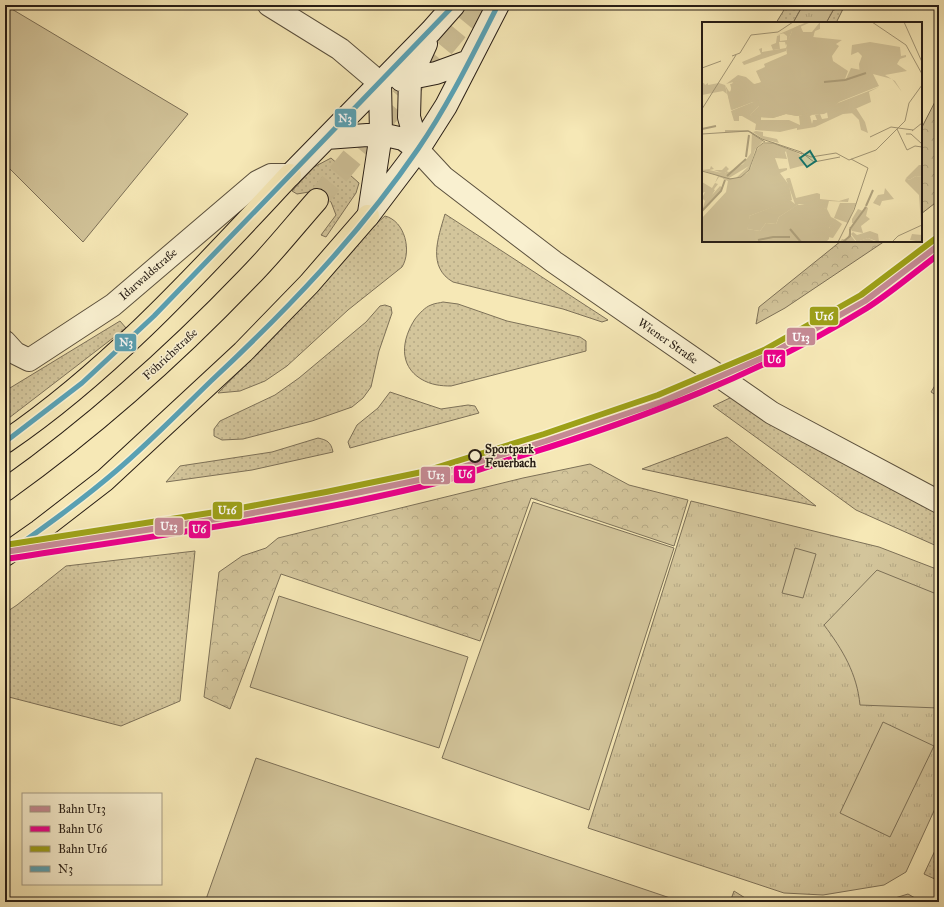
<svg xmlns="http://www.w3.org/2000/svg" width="944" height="907" font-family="'IM FELL Great Primer',serif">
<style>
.grass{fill:url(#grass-dots);stroke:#7d7158}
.forest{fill:url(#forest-crowns);stroke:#7d7158}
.park{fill:url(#park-tufts);stroke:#7d7158}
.garden{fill:#d3c59b;stroke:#7d7158}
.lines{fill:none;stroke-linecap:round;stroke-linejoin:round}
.primary-tunnel{stroke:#cdbf96;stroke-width:22;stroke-dasharray:22 11;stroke-linecap:butt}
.street-casing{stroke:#5b503d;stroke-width:24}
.secondary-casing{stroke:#271d15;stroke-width:24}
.primary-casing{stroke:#271d15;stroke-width:24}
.street{stroke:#f9f0d0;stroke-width:22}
.secondary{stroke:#f9f0d0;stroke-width:22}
.primary{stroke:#f6e8b6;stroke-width:22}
.bus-1-casing{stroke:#f9f0d0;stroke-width:8}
.bus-1{stroke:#59a1b4;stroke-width:5}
.rail-1-casing{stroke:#f9f0d0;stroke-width:9}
.rail-2-casing{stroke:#f9f0d0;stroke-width:9}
.rail-3-casing{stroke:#f9f0d0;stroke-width:9}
.rail-1{stroke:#c58a94;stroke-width:6}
.rail-2{stroke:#ec008c;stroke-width:6}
.rail-3{stroke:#9da118;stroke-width:6}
.stop-dot{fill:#f9f0d0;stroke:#271d15;stroke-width:2}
.labels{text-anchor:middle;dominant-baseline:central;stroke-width:3;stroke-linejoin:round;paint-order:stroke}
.street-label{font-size:12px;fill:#271d15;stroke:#f9f0d0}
.stop-label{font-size:12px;font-weight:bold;fill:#271d15;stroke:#f9f0d0;text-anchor:start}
.inset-river{fill:none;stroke:#b0a37f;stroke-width:2}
.inset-road{fill:none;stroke:#a39776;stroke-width:1}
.view{fill:#0f766e;fill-opacity:0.15;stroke:#0f766e;stroke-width:2}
.inset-edge{fill:none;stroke:#271d15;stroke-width:2}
.line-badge{stroke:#f9f0d0;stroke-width:1.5}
.badge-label{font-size:11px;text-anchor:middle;font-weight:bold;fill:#fff}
</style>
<defs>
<pattern id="grass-dots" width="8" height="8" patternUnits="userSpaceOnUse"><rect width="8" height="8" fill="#d3c59b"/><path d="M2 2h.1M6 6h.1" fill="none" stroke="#b5a985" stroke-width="1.8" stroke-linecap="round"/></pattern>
<pattern id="forest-crowns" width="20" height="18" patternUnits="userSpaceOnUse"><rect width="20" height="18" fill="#d3c59b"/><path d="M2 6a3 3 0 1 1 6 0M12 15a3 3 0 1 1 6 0" fill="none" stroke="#b5a985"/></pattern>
<pattern id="park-tufts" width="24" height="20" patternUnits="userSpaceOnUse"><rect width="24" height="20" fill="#d3c59b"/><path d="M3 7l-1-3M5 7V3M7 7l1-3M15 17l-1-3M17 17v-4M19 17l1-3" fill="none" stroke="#b5a985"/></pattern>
</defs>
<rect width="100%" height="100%" fill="#f6e8b6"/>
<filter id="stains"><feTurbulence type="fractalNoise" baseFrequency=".005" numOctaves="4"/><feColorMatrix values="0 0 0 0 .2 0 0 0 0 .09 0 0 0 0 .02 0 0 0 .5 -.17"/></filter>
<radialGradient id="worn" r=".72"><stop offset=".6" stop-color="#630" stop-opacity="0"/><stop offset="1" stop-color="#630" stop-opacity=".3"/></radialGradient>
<path class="grass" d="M787 5H803L793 23H776Z
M836 5H845L836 23H826Z
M331 158 359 183 356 193 326 237 321 235 336 215 331 202 315 191 297 194 292 191 314 167Z
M445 214 608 320 602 322 563 309 453 282C427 267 438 238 445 214Z
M385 216C405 221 412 251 402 267L348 310 287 366 265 381 240 391 218 393 314 294 376 224Z
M443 302 458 304 507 321 580 337 586 341V351L451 386C441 386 431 385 421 379 398 365 402 339 415 319 419 314 425 307 431 305 435 303 440 303 443 302Z
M385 305 391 307 392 313 379 351 371 387 363 398 352 407 312 421 243 439 222 440 214 436V429L220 421 275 395 299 378 366 322 380 306Z
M120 321 126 328 5 421V391Z
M390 392 441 409 468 405 475 406 479 413 350 448 348 442 357 425 378 408Z
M732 397 939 513V547L856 510 713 406Z
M727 437 816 506 642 469Z
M318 438C327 440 331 442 333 452L252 470 166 482 180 466 272 452Z
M195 551 180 701 121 726 5 696V613L17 605 66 566Z
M939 842V881L924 874Z
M734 891 750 901 751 902H730Z
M908 894 922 902H882Z"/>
<path class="forest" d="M939 94V200L921 214V129Z
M841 241H885L785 308 756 324 759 307Z
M590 464 629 485 688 500 674 546 531 498 480 641 281 574 230 709 204 697 219 572 242 556 266 548 278 538 523 478Z"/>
<path class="park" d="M803 5H836L826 23H793Z
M691 501 879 547 939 570V800L906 872 884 885 823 895 784 893 588 828Z"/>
<path class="garden" d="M5 5 188 114 83 242 5 164Z
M939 379V397L931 392Z
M533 502 674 548 589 810 442 758Z
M795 548 816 554 803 598 782 593Z
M877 570 939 595V708L860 705C857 674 843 650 824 625Z
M279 596 468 657 439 748 250 687Z
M883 722 934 746 890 837 840 813Z
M256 758 682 902H205Z"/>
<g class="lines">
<path class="primary-tunnel" d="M317 200 478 5"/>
<g class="street-casing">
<path id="street" d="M269 5 340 49 380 83
M418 150 443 177 554 262 772 413 939 502
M5 342 15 353 29 360 113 305 257 182 271 175H290"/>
</g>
<g class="secondary-casing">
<path id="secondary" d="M401 80 436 73 469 61
M326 138 381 134 403 139 418 150
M418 150 409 117 410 79 426 44
M290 175 431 31 454 5
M369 213 381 134 380 83
M368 216 418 150 446 106 498 5"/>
</g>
<g class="primary-casing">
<path id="primary" d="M5 442C111 370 202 269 290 175
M5 490C92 428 173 356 247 279 272 254 294 226 317 200
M5 555 39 531 105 480 243 352 309 284 368 216"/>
</g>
<use href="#street" class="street"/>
<use href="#secondary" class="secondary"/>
<use href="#primary" class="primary"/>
<g class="bus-1-casing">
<path id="bus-1" d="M5 442 82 383 154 316 454 5
M5 555C43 528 81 501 116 471 149 443 180 411 211 381 287 310 359 235 418 149 449 104 473 54 498 5"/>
</g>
<use href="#bus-1" class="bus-1"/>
<g class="rail-1-casing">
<path id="rail-1" d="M5 552 242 515 327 499 424 479 546 441 661 402 767 356 865 301 939 245"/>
</g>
<g class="rail-2-casing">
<path id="rail-2" d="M6 559C146 537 287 519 424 486 458 478 491 465 524 455 644 418 760 374 867 308 892 292 915 272 939 254"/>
</g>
<g class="rail-3-casing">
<path id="rail-3" d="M5 545 241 508 326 492 422 472 544 434 658 395 764 350 861 295 935 239"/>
</g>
<use href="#rail-1" class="rail-1"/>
<use href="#rail-2" class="rail-2"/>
<use href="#rail-3" class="rail-3"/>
</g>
<circle class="stop-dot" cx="475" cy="456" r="6"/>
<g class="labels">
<g class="street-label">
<text transform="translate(148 274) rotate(-41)">Idarwaldstraße</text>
<text transform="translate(668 341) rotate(35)">Wiener Straße</text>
<text transform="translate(170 354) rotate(-43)">Föhrichstraße</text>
</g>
<g class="stop-label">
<text x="485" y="449">Sportpark<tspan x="485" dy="14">Feuerbach</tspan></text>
</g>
</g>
<g transform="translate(702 22)">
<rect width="220" height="220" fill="#f6e8b6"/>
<path d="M88 9H90L84 24 83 20H77L78 27 71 28 69 23 74 21 75 14 78 13V19L85 18V14L81 11ZM2 61 3 63 6 61V63L17 61 23 63 25 72 21 69 0 73V62ZM217 143H220V155L214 154 207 158 204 156ZM9 144 12 147 7 148 20 151 12 148H20L24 144 27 147 23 151 26 153 23 157 17 155 13 161 16 154 0 148 8 147ZM18 164 21 166 0 189 3 179 11 167 13 168 10 173Z" fill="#d3c59b"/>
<path d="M105 0H109L98 5 101 10H110L118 0V7L113 9 111 15 140 18 134 22 137 24 130 34 131 39 146 49 143 57 158 54 157 42 160 34 156 30 149 33 150 23 168 20 198 25 199 34 204 33V35L198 37 195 42 205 49 183 53 193 59 200 70 190 57 171 52 177 64 137 80 130 88 122 92 95 94 84 92 71 96 53 95 48 93 57 84 51 80 30 88 23 63 28 71 31 59H45L52 62 68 59 89 31 85 32 84 26 90 9 75 13ZM54 109 61 110V114L75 117 77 121 61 117 51 110ZM50 111 61 119 53 128 48 146 41 154 34 156 47 144 27 156H36L45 151 49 145 54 129 60 122 70 121 77 123 99 132 87 127 83 130 85 137 73 136 77 147 85 146V142V148L78 151 87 163 90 178 47 194 49 200 45 207 58 209 64 201 74 202 77 195 95 183H113L125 187 129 195 133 197 127 206V217L124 220H0V196L24 170 26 159 21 157 24 149 27 150 41 142 49 131ZM147 211 154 220 166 216 174 220H138L140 217 145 218Z" fill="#d3c59b"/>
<path d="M138 181H154L146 201 132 196Z" fill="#d3c59b"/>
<path d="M98 3 101 10 112 11 111 16 121 17 115 19 113 39 114 62 118 63 101 86 103 92 95 94 84 92 71 96 48 93 58 85 56 77 29 88 25 70 30 69 28 62 45 59 51 63 59 60 54 49 63 45 62 42 85 32V20L92 6ZM154 86 163 100 166 111 159 108 157 98 149 90ZM214 154 220 155 219 202 217 173 203 159 204 156 207 158Z" fill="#d3c59b"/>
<path d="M60 26V30L84 26V29L42 43 40 40 59 32 57 27ZM149 46 159 48 158 54 144 57ZM36 53 44 55 52 62 35 59 24 62ZM177 65 167 70 169 80 153 87 150 90 152 91 141 92 113 105 95 108V106L78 110 53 108 54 102 40 94H37V99H32L29 89 56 78 57 84 48 93 59 95V98H87L98 103 97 94 107 91 110 93 108 94 110 102 111 98H115L113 93 118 92 120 97 126 96 125 90 136 81ZM87 127 97 132 103 143 88 147 84 129ZM86 156H88L94 176 115 171 118 172V177L137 179 147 176 146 180 127 179 125 187 97 182 77 195 74 202 64 201 58 209 45 207 48 199 47 194 88 178 93 182 84 157ZM0 160 10 166 13 161 16 162 3 179 0 176 3 170 0 171ZM183 166 192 177 180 179 178 184 171 181 176 173 182 172ZM163 184 166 186 164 194 168 197 159 204 161 211 150 209 147 205H150L153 201H150V197L156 187 161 189ZM133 197 140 202 131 216 126 215V209L130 199ZM168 209 176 212 177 220 166 216 155 220 149 212 151 210 155 213ZM210 212 220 213V220L208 218Z" fill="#d3c59b"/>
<path class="inset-river" d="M143 58 164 51M122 60 143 58M0 107 14 104M44 135 47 113M25 154 44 137M164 184 171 168M0 189 19 169 23 158M88 207 99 220M148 207 164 185M56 218 71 215H88M141 220 148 214V207"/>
<path class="inset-road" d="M170 0 204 23 220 52M202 0 220 40M30 34 38 31 49 13 76 10 91 0M0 46 19 39M0 87 34 33M195 107 205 128 213 124 220 125M23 109H47L60 117 99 130 112 140 138 135M210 109 220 101M0 112 46 109 63 120M204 112H209L220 122M168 115 189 105 211 108M99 131 109 135 134 131 147 138 174 128 203 99 207 81 220 63M0 149 28 157 39 155 47 148 55 126 61 121H71L100 132M136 220 152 188 166 146 149 137M190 220 196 214 220 203"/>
<path class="view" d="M108 129 114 139 105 145 98 136Z"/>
<rect width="220" height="220" class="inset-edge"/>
</g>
<g class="line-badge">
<rect x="334" y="108" width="23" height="20" rx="4" fill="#59a1b4"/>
<rect x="809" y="306" width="30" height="20" rx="4" fill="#9da118"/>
<rect x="786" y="327" width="30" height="19" rx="4" fill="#c58a94"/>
<rect x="114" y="333" width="23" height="19" rx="4" fill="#59a1b4"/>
<rect x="763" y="349" width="23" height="19" rx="4" fill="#ec008c"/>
<rect x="453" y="465" width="23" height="19" rx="4" fill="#ec008c"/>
<rect x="420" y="466" width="31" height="19" rx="4" fill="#c58a94"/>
<rect x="212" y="501" width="31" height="19" rx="4" fill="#9da118"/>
<rect x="154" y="517" width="30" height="19" rx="4" fill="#c58a94"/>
<rect x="188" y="520" width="23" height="19" rx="4" fill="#ec008c"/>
</g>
<g class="badge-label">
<text x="345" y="122">N3</text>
<text x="824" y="320">U16</text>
<text x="801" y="341">U13</text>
<text x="126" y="346">N3</text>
<text x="774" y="363">U6</text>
<text x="465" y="478">U6</text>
<text x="436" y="479">U13</text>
<text x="227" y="514">U16</text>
<text x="169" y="530">U13</text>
<text x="199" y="533">U6</text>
</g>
<rect width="944" height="907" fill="none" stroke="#f6e8b6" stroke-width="20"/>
<rect x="6" y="6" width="932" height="895" fill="none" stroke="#271d15" stroke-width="2"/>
<rect x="10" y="10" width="924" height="887" fill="none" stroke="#271d15"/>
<rect x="22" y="793" width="140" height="92" fill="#f9f0d0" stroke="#a59c85"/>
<rect x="30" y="806" width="20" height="6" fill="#c58a94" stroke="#a59c85"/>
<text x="58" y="813" font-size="12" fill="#271d15">Bahn U13</text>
<rect x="30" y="826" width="20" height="6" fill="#ec008c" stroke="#a59c85"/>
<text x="58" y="833" font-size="12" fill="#271d15">Bahn U6</text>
<rect x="30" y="846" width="20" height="6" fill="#9da118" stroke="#a59c85"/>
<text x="58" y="853" font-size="12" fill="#271d15">Bahn U16</text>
<rect x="30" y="866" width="20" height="6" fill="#59a1b4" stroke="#a59c85"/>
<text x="58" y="873" font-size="12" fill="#271d15">N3</text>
<rect width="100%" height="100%" filter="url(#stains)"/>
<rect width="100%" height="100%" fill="url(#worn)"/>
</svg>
